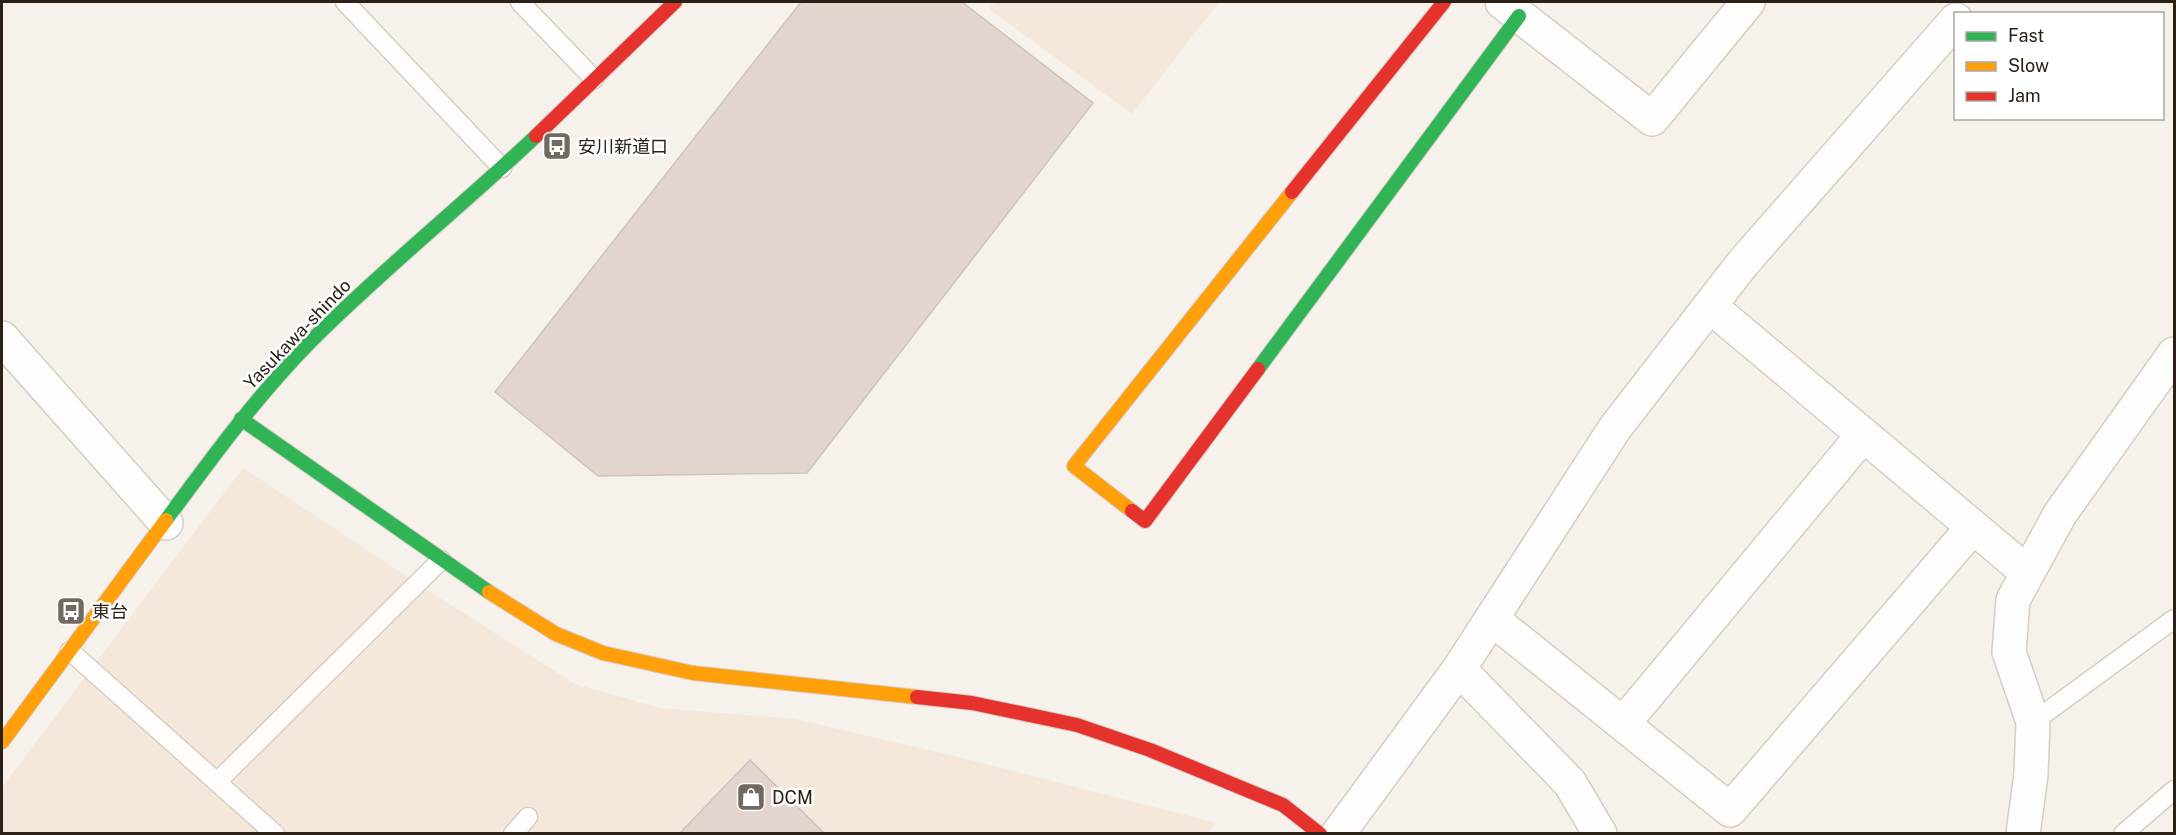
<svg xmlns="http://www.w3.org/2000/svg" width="2176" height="835" font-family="'Public Sans','Noto Sans JP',sans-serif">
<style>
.built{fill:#f5e7da}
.building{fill:#e3d4cd;stroke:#ccc3be;stroke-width:1.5}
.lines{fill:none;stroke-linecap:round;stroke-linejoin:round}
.lane-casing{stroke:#d5cec6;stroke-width:21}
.street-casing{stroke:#d5cec6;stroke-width:36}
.fast-casing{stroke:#d5cec6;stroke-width:16}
.slow-casing{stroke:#d5cec6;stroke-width:16}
.jam-casing{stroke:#d5cec6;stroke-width:16}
.lane{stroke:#fefdfc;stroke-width:18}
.street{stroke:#fefdfc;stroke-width:33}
.fast{stroke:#30b455;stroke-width:14}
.slow{stroke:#ff9f0a;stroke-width:14}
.jam{stroke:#e5322d;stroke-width:14}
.labels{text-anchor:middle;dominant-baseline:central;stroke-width:5;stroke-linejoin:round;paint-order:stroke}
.poi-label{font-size:18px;fill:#2b2117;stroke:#fff;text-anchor:start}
.street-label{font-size:18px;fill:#2b2117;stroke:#fff}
</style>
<rect width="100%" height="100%" fill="#f7f1eb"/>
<path class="built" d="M995 2H1219L1132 114 989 9Z
M243 468 429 591 575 684 660 708 795 719 950 755 1217 823 1207 834H2V787Z"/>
<path class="building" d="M801 2H962L1093 103 807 473 598 476 495 392Z
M750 760 825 834H679Z"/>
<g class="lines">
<g class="lane-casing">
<path id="lane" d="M345 2 502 168
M520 2 594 79
M70 651 275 834
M2033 722 2174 619
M217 782 441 560
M513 834 528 817
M2123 834 2174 790"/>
</g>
<g class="street-casing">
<path id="street" d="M1502 2 1652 119 1748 2
M1710 306 2028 573
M2 338 166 523
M1492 619 1730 810 1973 527
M1459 669 1570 783 1600 834
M1623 724 1863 435
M1338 834 1459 669 1615 428 1743 263 1956 20
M2023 834 2031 774 2033 722 2009 652 2013 600 2060 514 2174 354"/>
</g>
<g class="fast-casing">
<path id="fast" d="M1258 369 1519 16
M241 419 489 592
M166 520C211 459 256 397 310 342 382 270 462 206 536 136"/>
</g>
<g class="slow-casing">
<path id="slow" d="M1132 511 1074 466 1292 192
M489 592 556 634 603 653 693 673 917 697
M2 742 166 520"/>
</g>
<g class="jam-casing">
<path id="jam" d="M536 136 675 2
M1292 192 1444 2
M1132 511 1145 521 1258 369
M917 697 972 703 1077 725 1150 750 1283 805 1320 834"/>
</g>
<use href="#lane" class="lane"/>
<use href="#street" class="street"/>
<use href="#fast" class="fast"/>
<use href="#slow" class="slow"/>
<use href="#jam" class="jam"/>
</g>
<defs>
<g id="bus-square" transform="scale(1.5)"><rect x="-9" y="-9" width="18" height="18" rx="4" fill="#726a61" stroke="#fff"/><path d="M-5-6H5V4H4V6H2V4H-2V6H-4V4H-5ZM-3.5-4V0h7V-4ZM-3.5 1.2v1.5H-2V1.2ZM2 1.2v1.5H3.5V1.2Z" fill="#fff"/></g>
<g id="shop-square" transform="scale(1.5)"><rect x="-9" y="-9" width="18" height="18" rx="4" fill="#726a61" stroke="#fff"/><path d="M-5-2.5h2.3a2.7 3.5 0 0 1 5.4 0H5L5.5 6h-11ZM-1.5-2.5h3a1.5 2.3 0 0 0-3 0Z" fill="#fff"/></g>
</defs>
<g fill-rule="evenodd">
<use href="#bus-square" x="557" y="146"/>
<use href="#bus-square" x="71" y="611"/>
<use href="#shop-square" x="751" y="797"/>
</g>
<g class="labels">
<g class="poi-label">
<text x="578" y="146">安川新道口</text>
<text x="92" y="611">東台</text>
<text x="772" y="797">DCM</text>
</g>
<g class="street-label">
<text transform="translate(297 334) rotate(-46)">Yasukawa-shindo</text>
</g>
</g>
<rect width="2176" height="835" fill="none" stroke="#2b2117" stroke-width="6"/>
<rect x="1954" y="12" width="210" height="108" fill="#ffffff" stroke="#aaa6a2" stroke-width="1.5"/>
<rect x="1966" y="32" width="30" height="9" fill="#30b455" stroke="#aaa6a2" stroke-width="1.5"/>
<text x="2008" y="42" font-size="18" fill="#2b2117">Fast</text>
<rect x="1966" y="62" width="30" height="9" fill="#ff9f0a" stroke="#aaa6a2" stroke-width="1.5"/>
<text x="2008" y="72" font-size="18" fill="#2b2117">Slow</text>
<rect x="1966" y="92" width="30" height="9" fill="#e5322d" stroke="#aaa6a2" stroke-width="1.5"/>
<text x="2008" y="102" font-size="18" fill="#2b2117">Jam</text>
</svg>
